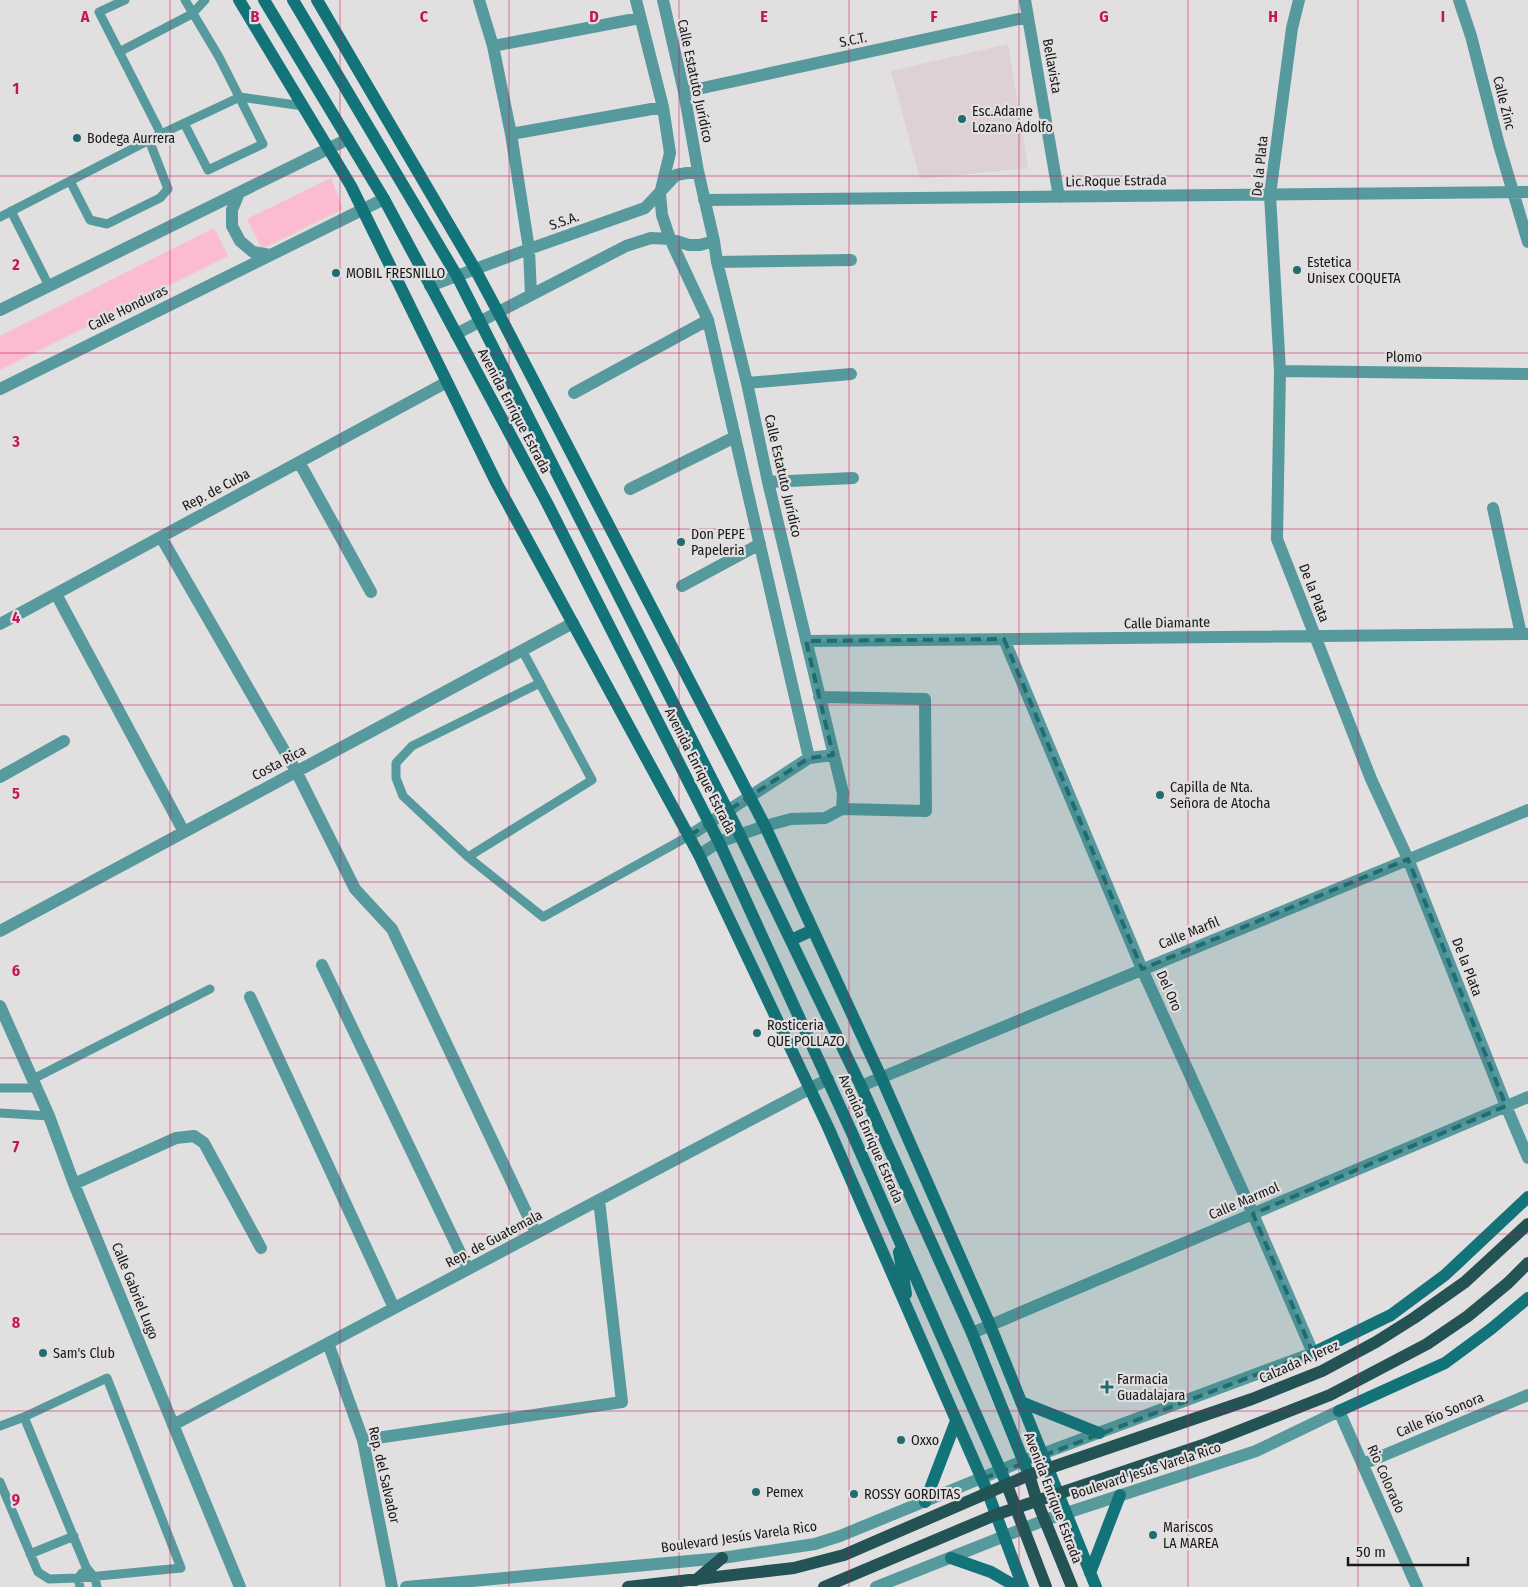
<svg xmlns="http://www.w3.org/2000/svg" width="1528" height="1587" font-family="'Fira Sans Condensed',sans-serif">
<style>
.built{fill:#ddd1d5}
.green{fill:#fbbbd1}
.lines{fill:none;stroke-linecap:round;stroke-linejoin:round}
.lane{stroke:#579a9e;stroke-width:9}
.street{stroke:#579a9e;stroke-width:12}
.secondary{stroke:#127479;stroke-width:12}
.primary{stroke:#245356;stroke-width:12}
.marked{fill:#206c70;fill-opacity:0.2;stroke:#206c70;stroke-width:4;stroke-dasharray:10 6;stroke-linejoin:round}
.grid{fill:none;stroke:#c2185b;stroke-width:1;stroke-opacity:0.55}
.poi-dot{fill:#206c70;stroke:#e2dfe0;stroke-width:2}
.labels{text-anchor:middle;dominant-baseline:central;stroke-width:4.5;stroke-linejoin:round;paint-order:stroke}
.street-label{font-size:14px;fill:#191718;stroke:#e2dfe0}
.poi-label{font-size:14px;fill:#191718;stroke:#e2dfe0;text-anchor:start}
.grid-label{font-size:16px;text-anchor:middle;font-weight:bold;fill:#c2185b;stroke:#e2dfe0;stroke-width:4.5;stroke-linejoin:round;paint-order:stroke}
</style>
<rect width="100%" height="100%" fill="#e2dfe0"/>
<path class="built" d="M1008 44 1028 168 920 179 891 71Z"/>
<path class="green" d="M331 178 343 209 262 249 247 219Z
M214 228 228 256 0 370V336Z"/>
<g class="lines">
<path class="lane" d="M125 0 99 12 161 134
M119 52 192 14 205 0
M184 123 208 170 263 144 219 57 185 0
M70 181 90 220 107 224 160 198 168 189 149 140
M11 211 49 286
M0 217 161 134 240 97 303 106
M540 683 412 746 396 763V778L403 796 468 857 543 917 689 836
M468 857 592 780 522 650
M33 1079 210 989
M0 1088H37
M0 1113 49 1116
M24 1417 86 1567 95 1578 97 1587
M0 1426 24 1417 107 1378 181 1568 78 1578 49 1579 38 1572 0 1482
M30 1554 74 1536
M80 1587 78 1578 82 1573"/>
<path class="street" d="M479 0 493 46 511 134 529 249 531 295
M636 0 663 107 670 153 660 194 662 215 670 239 708 320 809 758 689 836
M663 0 684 92 698 171 714 241 717 262 747 383 768 482 843 793 842 809 825 818 791 819 765 826 719 842 699 855
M1025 0 1059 197
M1299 0 1292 28 1270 195 1280 371 1277 539 1371 779 1408 859 1506 1106 1528 1158
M1459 0 1471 36 1499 145 1528 242
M493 46 640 18
M684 92 1028 17
M511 134 663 107
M239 193 232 210V226L240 241 253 252 270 255
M704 200 1528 192
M717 262 851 260
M430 286 529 249 645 208 676 175 698 171
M0 310 348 139
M456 334 626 246 651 238 670 239 689 245H700L714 241
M1280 371 1528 374
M747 383 851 374
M0 389 384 199
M574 393 708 320
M299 462 371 592
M768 482 853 478
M630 489 735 437
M1493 508 1521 634
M161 537 296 771 355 889 392 929 536 1233
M682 586 760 544
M56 594 184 832
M0 624 447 382
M806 641 1528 634
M819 697 925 699 926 811 842 809
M809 758 833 755
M0 777 64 741
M0 931 573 623
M322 965 468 1269
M250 997 394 1308
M0 1006 49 1116 74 1184 240 1587
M861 1086 1528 810
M74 1184 176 1138 194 1136 204 1143 261 1248
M972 1333 1528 1097
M328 1343 363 1440 392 1587
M173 1425 828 1079
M363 1440 622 1402 599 1200
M1363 1464 1528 1395
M406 1587 722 1558 815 1544 840 1536 1023 1461 1313 1353 1253 1214 1142 969 1004 639
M876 1587 1045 1520 1256 1451 1339 1411 1417 1587"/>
<path class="secondary" d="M239 0 351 186 497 484 699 855 828 1127 988 1493 1023 1587
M264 0 384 199 547 503 719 842 852 1133 1007 1485
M293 0 457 276 737 829 861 1086 972 1333 1029 1475
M317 0 475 269 498 312 765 826 881 1077 990 1325 1096 1587
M791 940 813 930
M899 1252 906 1294
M1313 1353 1391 1315 1445 1275 1528 1197
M1021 1402 1099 1433
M1339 1411 1445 1363 1491 1329 1528 1298
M925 1502 956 1421
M951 1558 991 1572 1017 1587
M1090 1573 1120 1495"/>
<path class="primary" d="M1029 1475 1037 1501 1072 1587
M1007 1485 1046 1587
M696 1580 722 1558
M628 1587 794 1568 844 1555 1029 1475 1252 1399 1322 1371 1376 1342 1414 1318 1465 1282 1528 1224
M824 1587 995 1515 1203 1445 1330 1395 1427 1344 1468 1316 1508 1283 1528 1263"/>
</g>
<path class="marked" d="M1004 639 1142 969 1408 859 1506 1106 1253 1214 1313 1353 982 1479 828 1127 689 836 809 758 833 755 806 641Z"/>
<path class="grid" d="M170 0V1587M340 0V1587M509 0V1587M679 0V1587M849 0V1587M1019 0V1587M1188 0V1587M1358 0V1587M0 176H1528M0 353H1528M0 529H1528M0 705H1528M0 882H1528M0 1058H1528M0 1234H1528M0 1411H1528"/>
<g class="poi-dot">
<circle cx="962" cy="119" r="5"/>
<circle cx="77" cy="138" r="5"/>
<circle cx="1297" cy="270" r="5"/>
<circle cx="336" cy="273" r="5"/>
<circle cx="681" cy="542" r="5"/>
<circle cx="1160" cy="795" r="5"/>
<circle cx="757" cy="1033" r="5"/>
<circle cx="43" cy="1353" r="5"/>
<path d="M1104.5 1379.5h5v5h5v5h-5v5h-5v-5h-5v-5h5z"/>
<circle cx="901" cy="1440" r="5"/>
<circle cx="756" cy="1492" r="5"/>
<circle cx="854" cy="1494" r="5"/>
<circle cx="1153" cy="1535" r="5"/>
</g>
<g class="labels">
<g class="street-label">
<text transform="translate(853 40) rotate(-12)">S.C.T.</text>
<text transform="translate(1052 66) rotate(80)">Bellavista</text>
<text transform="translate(695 81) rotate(78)">Calle Estatuto Jurídico</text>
<text transform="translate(1504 103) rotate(76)">Calle Zinc</text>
<text transform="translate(1260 166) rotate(-84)">De la Plata</text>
<text transform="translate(1116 181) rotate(-1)">Lic.Roque Estrada</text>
<text transform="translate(564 221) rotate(-19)">S.S.A.</text>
<text transform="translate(128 308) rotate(-26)">Calle Honduras</text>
<text x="1404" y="357">Plomo</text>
<text transform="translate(514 411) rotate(62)">Avenida Enrique Estrada</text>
<text transform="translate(783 476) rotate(77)">Calle Estatuto Jurídico</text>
<text transform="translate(216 490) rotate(-28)">Rep. de Cuba</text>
<text transform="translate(1314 593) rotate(69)">De la Plata</text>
<text transform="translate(1167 623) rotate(-1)">Calle Diamante</text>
<text transform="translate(279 763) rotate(-28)">Costa Rica</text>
<text transform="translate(700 771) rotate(63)">Avenida Enrique Estrada</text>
<text transform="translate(1189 933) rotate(-22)">Calle Marfil</text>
<text transform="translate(1467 967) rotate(69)">De la Plata</text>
<text transform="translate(1169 991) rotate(66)">Del Oro</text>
<text transform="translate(871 1139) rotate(66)">Avenida Enrique Estrada</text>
<text transform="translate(1244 1201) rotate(-23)">Calle Marmol</text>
<text transform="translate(494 1239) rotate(-28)">Rep. de Guatemala</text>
<text transform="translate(135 1291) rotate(68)">Calle Gabriel Lugo</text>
<text transform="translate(1299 1362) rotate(-24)">Calzada A Jerez</text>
<text transform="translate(1440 1415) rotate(-23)">Calle Río Sonora</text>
<text transform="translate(1146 1471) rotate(-18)">Boulevard Jesús Varela Rico</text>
<text transform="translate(384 1475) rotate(77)">Rep. del Salvador</text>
<text transform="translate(1386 1479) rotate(66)">Rio Colorado</text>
<text transform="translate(1053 1498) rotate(69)">Avenida Enrique Estrada</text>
<text transform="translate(739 1537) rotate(-8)">Boulevard Jesús Varela Rico</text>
</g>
<g class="poi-label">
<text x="972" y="111">Esc.Adame<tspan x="972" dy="16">Lozano Adolfo</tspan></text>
<text x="87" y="138">Bodega Aurrera</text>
<text x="1307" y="262">Estetica<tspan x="1307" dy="16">Unisex COQUETA</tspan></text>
<text x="346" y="273">MOBIL FRESNILLO</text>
<text x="691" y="534">Don PEPE<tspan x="691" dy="16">Papeleria</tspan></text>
<text x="1170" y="787">Capilla de Nta.<tspan x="1170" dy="16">Señora de Atocha</tspan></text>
<text x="767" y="1025">Rosticeria<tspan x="767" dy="16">QUE POLLAZO</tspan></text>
<text x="53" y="1353">Sam's Club</text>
<text x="1117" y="1379">Farmacia<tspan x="1117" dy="16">Guadalajara</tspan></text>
<text x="911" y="1440">Oxxo</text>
<text x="766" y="1492">Pemex</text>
<text x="864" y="1494">ROSSY GORDITAS</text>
<text x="1163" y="1527">Mariscos<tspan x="1163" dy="16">LA MAREA</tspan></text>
</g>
</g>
<g class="grid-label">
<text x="85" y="22">A</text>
<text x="255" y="22">B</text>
<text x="424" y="22">C</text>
<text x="594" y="22">D</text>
<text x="764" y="22">E</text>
<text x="934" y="22">F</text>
<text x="1104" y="22">G</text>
<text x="1273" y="22">H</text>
<text x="1443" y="22">I</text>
<text x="16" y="94">1</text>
<text x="16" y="270">2</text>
<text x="16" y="447">3</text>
<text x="16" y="623">4</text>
<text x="16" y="799">5</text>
<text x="16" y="976">6</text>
<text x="16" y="1152">7</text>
<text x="16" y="1328">8</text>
<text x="16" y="1505">9</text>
</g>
<path d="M1348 1557v8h120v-8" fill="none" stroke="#191718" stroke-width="2.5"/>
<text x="1356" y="1557" font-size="15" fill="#191718" stroke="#e2dfe0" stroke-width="4" paint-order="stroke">50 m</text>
</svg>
